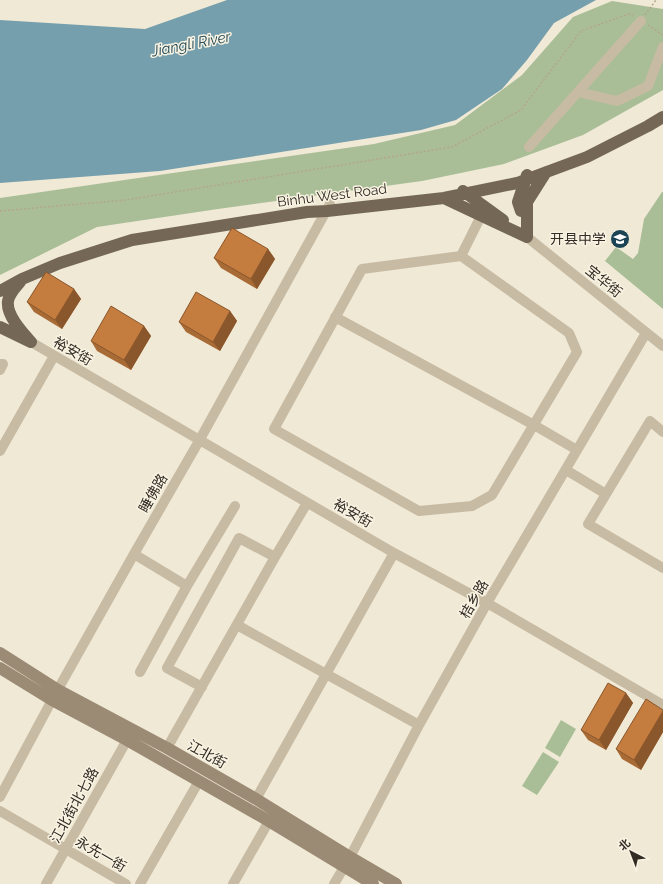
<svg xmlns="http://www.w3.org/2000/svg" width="663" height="884" font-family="Raleway,'Noto Sans SC',sans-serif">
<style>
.green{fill:#a9be97}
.water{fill:#769fad}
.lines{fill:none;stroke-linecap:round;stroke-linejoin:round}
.path{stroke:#b3a68d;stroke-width:1.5;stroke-dasharray:2 2;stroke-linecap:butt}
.street{stroke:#c8bba3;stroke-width:10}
.secondary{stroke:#9b8b74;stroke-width:12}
.primary{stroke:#756756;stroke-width:12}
.wall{fill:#a96b36}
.shaded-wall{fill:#8a572c}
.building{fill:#c57c3f;stroke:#8a572c}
.labels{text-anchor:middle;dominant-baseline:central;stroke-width:3;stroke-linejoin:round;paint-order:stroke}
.street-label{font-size:14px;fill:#332c25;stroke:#f8f3e2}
.poi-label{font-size:14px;fill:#332c25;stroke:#f8f3e2;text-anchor:end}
.water-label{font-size:15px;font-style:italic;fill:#1b4353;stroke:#f8f3e2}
</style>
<rect width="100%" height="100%" fill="#f0e9d6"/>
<path class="green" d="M612 1 663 9V90L583 135 504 164 422 181 218 209 97 227 0 275V198L374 144 455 125 522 75 573 17Z
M662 192H663V309L605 261 616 247 633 259 638 253 644 219Z
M561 720 576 729 560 757 545 748Z
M543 752 559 762 537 795 522 786Z"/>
<path class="water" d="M227 0H596L554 23 527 60 502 89 456 120 421 130 160 171 0 183V20L145 29Z"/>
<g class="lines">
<path class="path" d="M645 15 656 0
M648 25 663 35
M0 211 126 200 452 147 521 110 581 31 629 14 633 16"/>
<path class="street" d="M578 92 617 101 648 86 663 47
M529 147 641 21
M527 237 663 346
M461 256 569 333 577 352 492 495 472 506 419 511 274 429 362 269Z
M461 256 481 216
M335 317 534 425 577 450
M31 342 394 553 487 603 663 705
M0 364H3L0 370
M663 432 650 421 588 524 663 568
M0 451 54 356
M566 470 606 494
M134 554 187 586
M237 625 419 725
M140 672 187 586 235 506
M202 687 167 668 239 538 275 557
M167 748 275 557 307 503
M0 797 52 700 134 554 199 441 330 204
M256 799 394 553
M0 811 126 884
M46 884 127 740
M140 884 199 781
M233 884 269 821
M334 884 350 857 419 725 487 603 646 333"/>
<path class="secondary" d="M0 653 58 690 167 748 256 799 350 857 396 884
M0 668 52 700 127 740 269 821 373 884"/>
<path class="primary" d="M463 191 503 220
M444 198 527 237
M521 211 518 202 527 175
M527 237V202L546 172
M0 291 22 279 60 263 132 240 307 212 327 211 444 198 517 183 587 157 648 126 663 117
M0 327 31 342C22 332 6 315 8 301 9 294 15 288 20 282"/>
</g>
<path class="wall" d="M268 249 275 259 257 289 221 268 214 258Z
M74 289 81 299 62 329 34 312 27 302Z
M230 311 237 321 220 351 186 332 179 322Z
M144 326 151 336 131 370 97 351 91 341Z
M626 693 633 703 606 750 588 740 581 730Z
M663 710V732L641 770 622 759 616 749Z"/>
<path class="shaded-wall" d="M268 249 275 259 257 289 251 279Z
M74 289 81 299 62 329 55 320Z
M230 311 237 321 220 351 213 342Z
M144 326 151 336 131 370 124 360Z
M626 693 633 703 606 750 599 740Z
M663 711V732L641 770 634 760Z"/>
<path class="building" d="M232 228 268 249 251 279 214 258Z
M46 272 74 289 55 320 27 302Z
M196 292 230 311 213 342 179 322Z
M111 306 144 326 124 360 91 341Z
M608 683 626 693 599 740 581 730Z
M646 699 663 710V711L634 760 616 749Z"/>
<defs>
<g id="school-disc" transform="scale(1)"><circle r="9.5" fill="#1b4353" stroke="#f8f3e2"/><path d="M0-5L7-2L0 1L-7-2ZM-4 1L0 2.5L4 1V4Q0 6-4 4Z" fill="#fff"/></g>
</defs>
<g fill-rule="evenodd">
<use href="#school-disc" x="620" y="239"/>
</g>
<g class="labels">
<g class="street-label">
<text transform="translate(332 195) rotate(-7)">Binhu West Road</text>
<text transform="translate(604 281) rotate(39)">宝华街</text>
<text transform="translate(73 351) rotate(30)">裕安街</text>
<text transform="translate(153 493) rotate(-60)">睡佛路</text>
<text transform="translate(353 513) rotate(30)">裕安街</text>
<text transform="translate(474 599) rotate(-60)">桔乡路</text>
<text transform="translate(207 754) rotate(29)">江北街</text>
<text transform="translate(74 805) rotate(-61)">江北街北七路</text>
<text transform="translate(101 854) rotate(30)">永先一街</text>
</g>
<g class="poi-label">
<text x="606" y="239">开县中学</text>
</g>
<g class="water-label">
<text transform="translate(191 44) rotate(-11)">Jiangli River</text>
</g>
</g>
<g transform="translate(631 852) rotate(318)" stroke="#f8f3e2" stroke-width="3" paint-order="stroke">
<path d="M0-3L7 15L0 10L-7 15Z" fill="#332c25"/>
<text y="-6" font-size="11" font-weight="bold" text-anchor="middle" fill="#332c25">北</text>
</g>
</svg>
